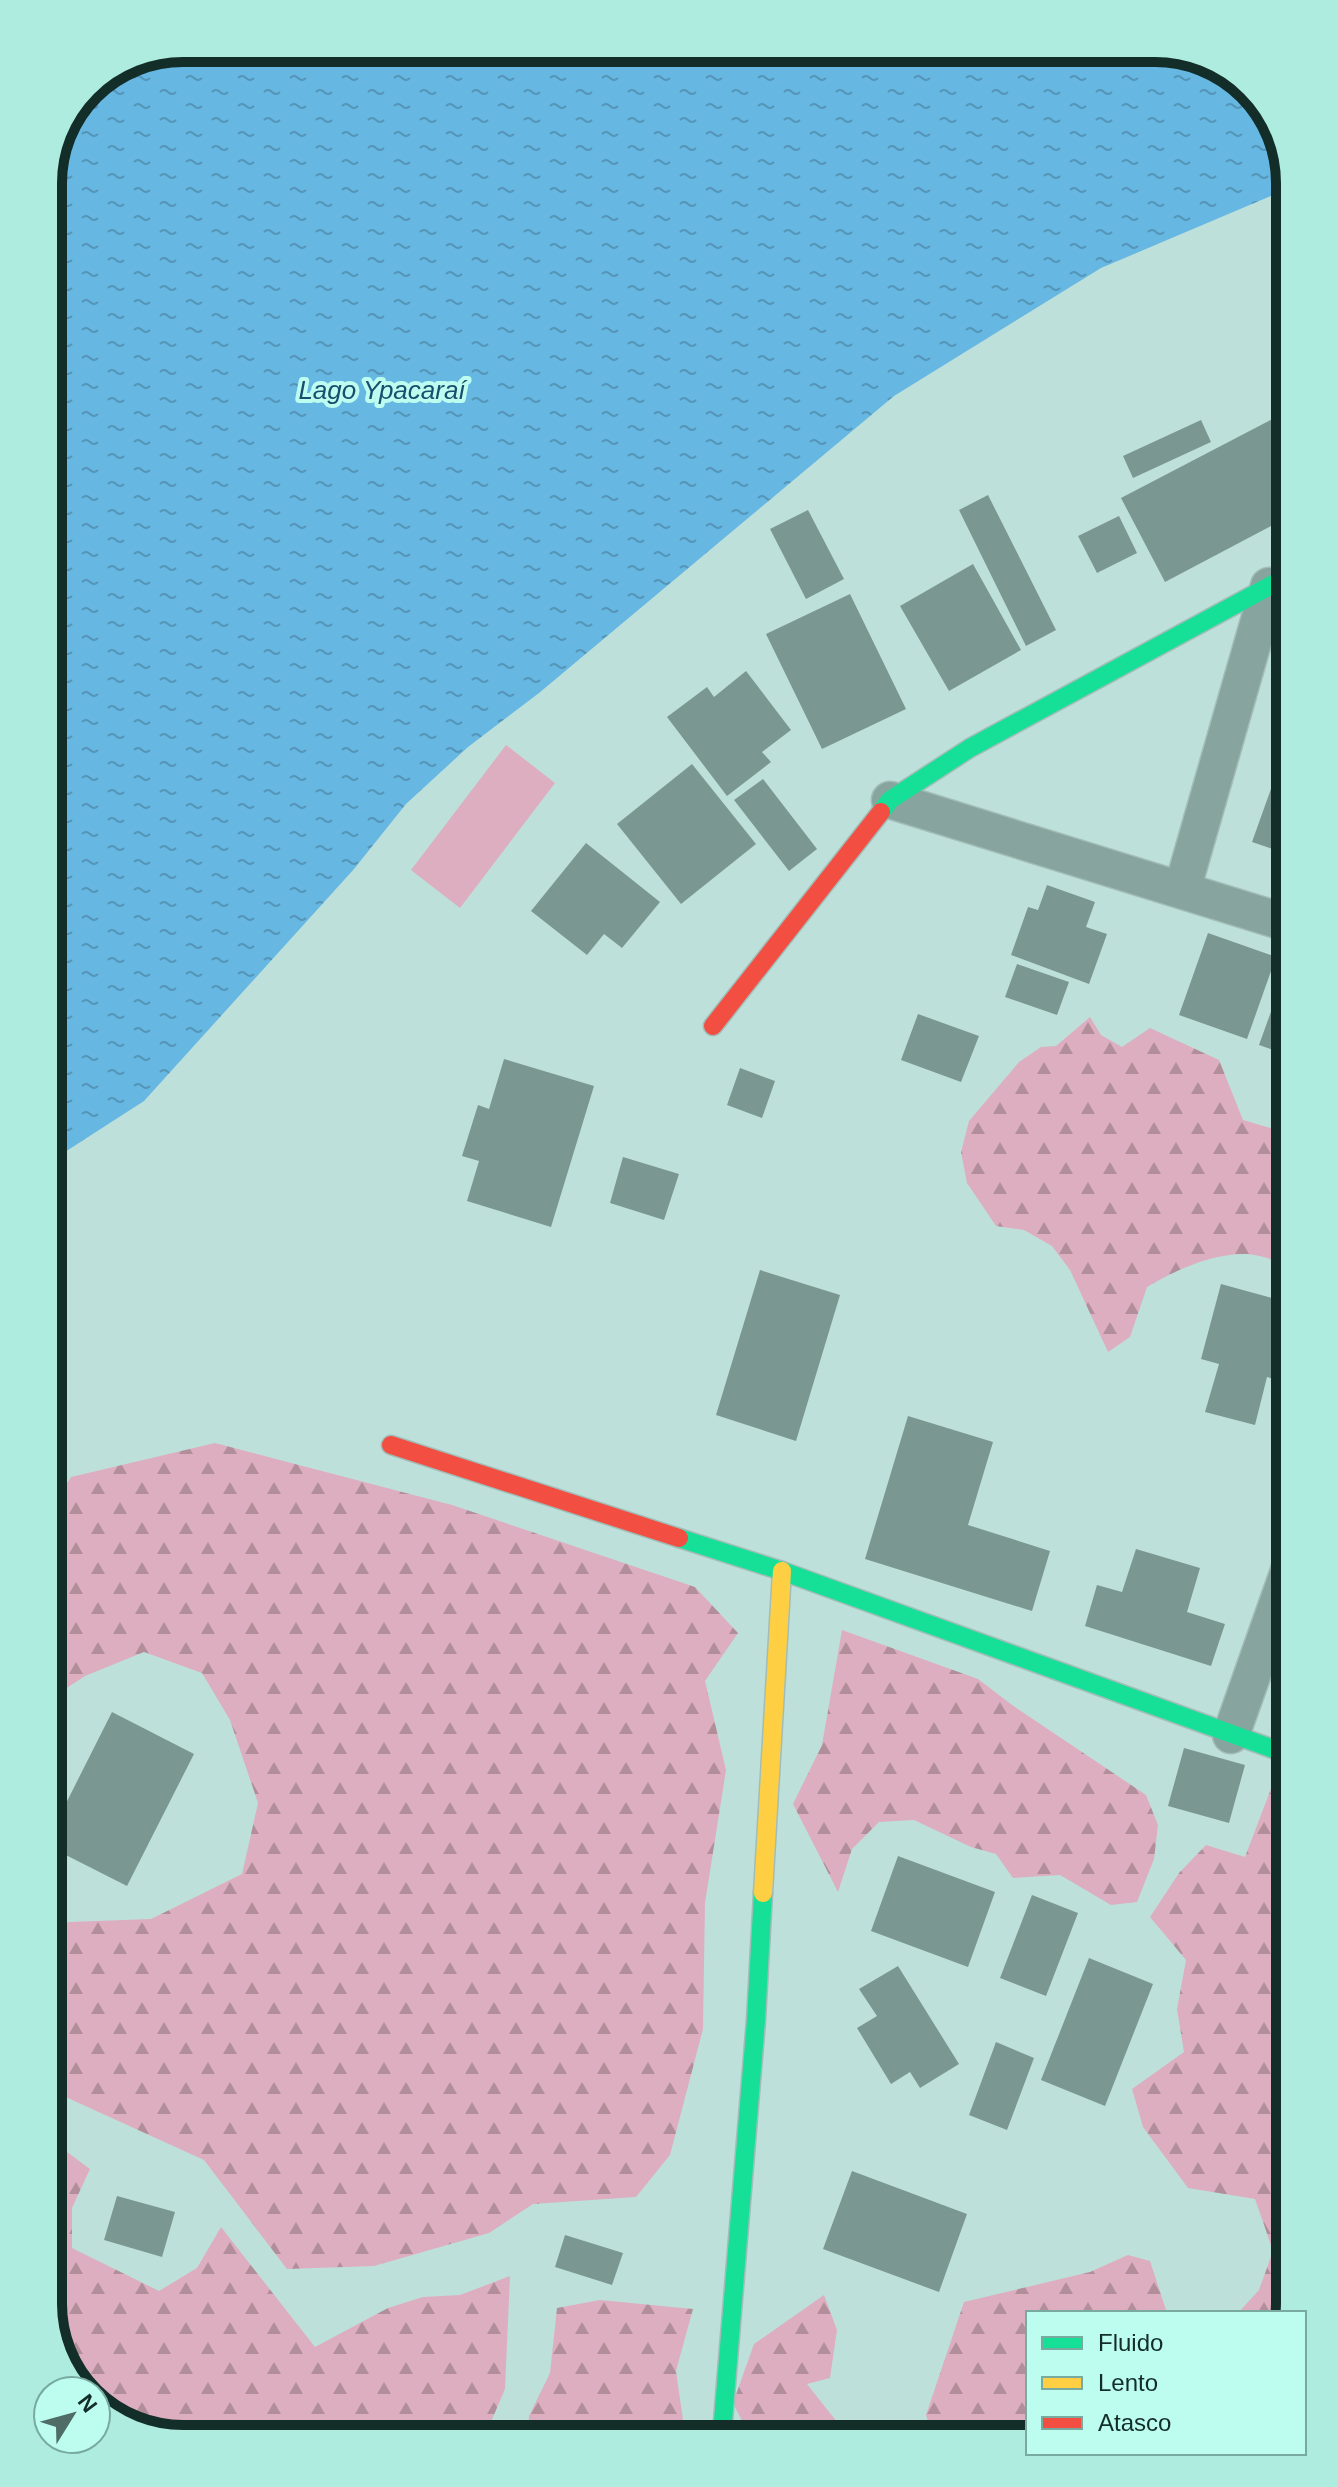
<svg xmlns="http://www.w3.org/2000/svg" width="1338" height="2487" font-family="Helvetica,sans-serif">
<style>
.green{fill:#ddaebf}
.forest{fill:url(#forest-firs)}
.water{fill:url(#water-ripples)}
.building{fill:#7b9792}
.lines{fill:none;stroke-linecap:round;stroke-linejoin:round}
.street-casing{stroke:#a2bdb8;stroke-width:39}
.fast-casing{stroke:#a2bdb8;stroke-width:21}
.slow-casing{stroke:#a2bdb8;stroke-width:21}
.jam-casing{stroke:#a2bdb8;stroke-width:21}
.street{stroke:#88a49f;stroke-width:36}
.fast{stroke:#16e098;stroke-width:18}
.slow{stroke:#ffcf43;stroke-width:18}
.jam{stroke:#f24e42;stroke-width:18}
.labels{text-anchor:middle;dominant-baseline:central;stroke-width:8;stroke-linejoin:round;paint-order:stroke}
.water-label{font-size:26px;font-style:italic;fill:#1a4e6f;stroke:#bcfdf0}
.rim{fill:none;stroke:#132d28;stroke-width:10}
</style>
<defs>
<pattern id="forest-firs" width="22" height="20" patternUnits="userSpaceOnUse" patternTransform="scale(2)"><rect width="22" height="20" fill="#ddaebf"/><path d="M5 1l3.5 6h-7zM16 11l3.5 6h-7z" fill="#b28e9b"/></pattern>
<pattern id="water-ripples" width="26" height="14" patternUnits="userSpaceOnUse" patternTransform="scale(2)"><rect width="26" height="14" fill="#67b7e3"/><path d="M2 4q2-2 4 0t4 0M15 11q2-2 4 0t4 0" fill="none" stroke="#5495b8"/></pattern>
</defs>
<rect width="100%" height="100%" fill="#bee0da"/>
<path class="green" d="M506 745 555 783 460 908 411 870Z"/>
<path class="forest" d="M1090 1017 1101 1035 1122 1047 1150 1028 1219 1060 1243 1120 1280 1131 1290 1128V1265C1276 1261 1261 1255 1247 1254 1212 1253 1176 1270 1147 1287L1130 1337 1108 1352 1070 1270 1052 1246 1024 1230 996 1226 967 1183 961 1152 969 1121 1019 1062 1041 1047 1056 1046Z
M215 1443 452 1505 695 1587 738 1633 705 1681 726 1770 705 1903 703 2029 670 2155 636 2197 533 2204 489 2233 374 2266 287 2269 204 2160 48 2089V1928L69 1922 151 1919 242 1874 258 1803 230 1720 202 1673 144 1652 85 1676 48 1700V1513L71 1477Z
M842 1630 978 1679 1012 1705 1146 1795 1158 1825 1154 1859 1137 1902 1111 1905 1060 1875 1013 1878 996 1854 971 1847 914 1820 879 1822 852 1849 838 1892 793 1804 822 1745Z
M1272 1786 1290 1788V2304L1287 2313H1238L1259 2290 1273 2251 1255 2199 1188 2188 1143 2127 1132 2089 1184 2052 1177 2009 1186 1960 1150 1917 1179 1873 1206 1845 1245 1857Z
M67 2152 90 2169 72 2208V2248L159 2291 197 2268 221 2227 315 2347 388 2308 423 2297 460 2295 510 2276 505 2389 485 2436 175 2439 108 2416 96 2402V2391H87L58 2356 48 2304V2187L55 2186Z
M1128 2255 1150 2261 1167 2313H1028V2430L931 2431 926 2415 964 2302 1090 2272Z
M824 2295 837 2330 830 2378 807 2384 845 2432 748 2433 733 2403 754 2344Z
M600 2300 693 2309 676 2371 685 2434 528 2435 529 2416 550 2373 557 2308Z"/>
<path class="water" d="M1164 48 1237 76 1280 131 1290 188 1101 268 894 396 539 693 468 747 406 804 354 869 144 1101 68 1150 48 1156V175L88 87 132 58Z"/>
<path class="building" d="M1278 416 1290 438V516L1165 582 1121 498Z
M1201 420 1211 442 1133 478 1123 456Z
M988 495 1056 630 1026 646 959 510Z
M808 510 844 579 806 599 770 529Z
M1119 516 1137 553 1097 573 1078 536Z
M973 564 1021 650 949 691 900 606Z
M850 594 906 709 822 749 766 634Z
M746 671 791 730 762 752 771 762 727 796 667 717 707 687 714 697Z
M692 764 756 844 681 904 617 824Z
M1277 772 1290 777V855L1252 842Z
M763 779 817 849 789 871 734 800Z
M586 843 660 902 622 948 604 934 587 955 531 911Z
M1047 885 1095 902 1086 927 1107 934 1089 984 1011 955 1028 907 1038 910Z
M1208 933 1276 957 1247 1039 1179 1015Z
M1017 964 1069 982 1057 1015 1005 997Z
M1282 981 1290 984V1056L1259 1045Z
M918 1014 979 1036 961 1082 901 1060Z
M504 1059 594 1086 551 1227 467 1201 479 1161 462 1156 478 1105 489 1109Z
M740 1068 775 1081 762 1118 727 1105Z
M623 1157 679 1174 664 1220 610 1203Z
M760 1270 840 1295 796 1441 716 1415Z
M1221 1284 1290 1303V1373L1287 1383 1267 1377 1255 1425 1205 1412 1219 1364 1201 1359Z
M908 1416 993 1442 968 1525 1050 1551 1032 1611 865 1559Z
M1136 1549 1200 1568 1187 1612 1225 1624 1211 1666 1085 1626 1097 1585 1122 1592Z
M112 1712 194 1754 127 1886 48 1846V1839Z
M1184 1748 1245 1765 1229 1823 1168 1806Z
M898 1856 995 1892 968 1967 871 1931Z
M1032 1895 1078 1913 1046 1996 1000 1978Z
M1089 1958 1153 1984 1105 2106 1041 2080Z
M898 1966 959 2064 920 2088 910 2072 891 2084 857 2028 877 2016 859 1989Z
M996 2042 1034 2058 1007 2130 969 2115Z
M852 2171 967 2214 939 2292 823 2249Z
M117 2196 175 2212 162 2257 104 2240Z
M565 2235 623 2253 612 2285 555 2267Z"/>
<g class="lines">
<g class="street-casing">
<path id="street" d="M890 800 1290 924
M1182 890 1269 586
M1231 1735 1290 1568"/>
</g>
<g class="fast-casing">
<path id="fast" d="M881 812 890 800 970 748 1290 575
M679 1538 782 1571 1290 1755
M722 2433 756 2020 763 1893"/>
</g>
<g class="slow-casing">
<path id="slow" d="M763 1893 782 1571"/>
</g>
<g class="jam-casing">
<path id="jam" d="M713 1026 881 812
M391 1445 679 1538"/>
</g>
<use href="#street" class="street"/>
<use href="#fast" class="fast"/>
<use href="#slow" class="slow"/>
<use href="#jam" class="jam"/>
</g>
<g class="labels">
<g class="water-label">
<text x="382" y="390">Lago Ypacaraí</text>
</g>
</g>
<path d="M0 0H1338V2487H0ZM183 62H1155A121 121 0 0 1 1276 183V2304A121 121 0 0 1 1155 2425H183A121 121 0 0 1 62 2304V183A121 121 0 0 1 183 62Z" fill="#aeece0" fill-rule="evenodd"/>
<path class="rim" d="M183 62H1155A121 121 0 0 1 1276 183V2304A121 121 0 0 1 1155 2425H183A121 121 0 0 1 62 2304V183A121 121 0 0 1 183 62Z"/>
<rect x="1026" y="2311" width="280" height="144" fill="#bcfdf0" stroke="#78aaa0" stroke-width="2"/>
<rect x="1042" y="2337" width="40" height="12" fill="#16e098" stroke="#78aaa0" stroke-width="2"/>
<text x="1098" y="2351" font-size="24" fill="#132d28">Fluido</text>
<rect x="1042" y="2377" width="40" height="12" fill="#ffcf43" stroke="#78aaa0" stroke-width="2"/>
<text x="1098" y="2391" font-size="24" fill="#132d28">Lento</text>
<rect x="1042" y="2417" width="40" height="12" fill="#f24e42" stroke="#78aaa0" stroke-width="2"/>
<text x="1098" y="2431" font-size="24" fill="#132d28">Atasco</text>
<g transform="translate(72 2415) rotate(53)"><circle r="38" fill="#bcfdf0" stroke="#78aaa0" stroke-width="2"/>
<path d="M0-6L14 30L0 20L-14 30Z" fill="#4f6c66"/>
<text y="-12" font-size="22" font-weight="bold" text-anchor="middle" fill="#132d28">N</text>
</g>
</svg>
